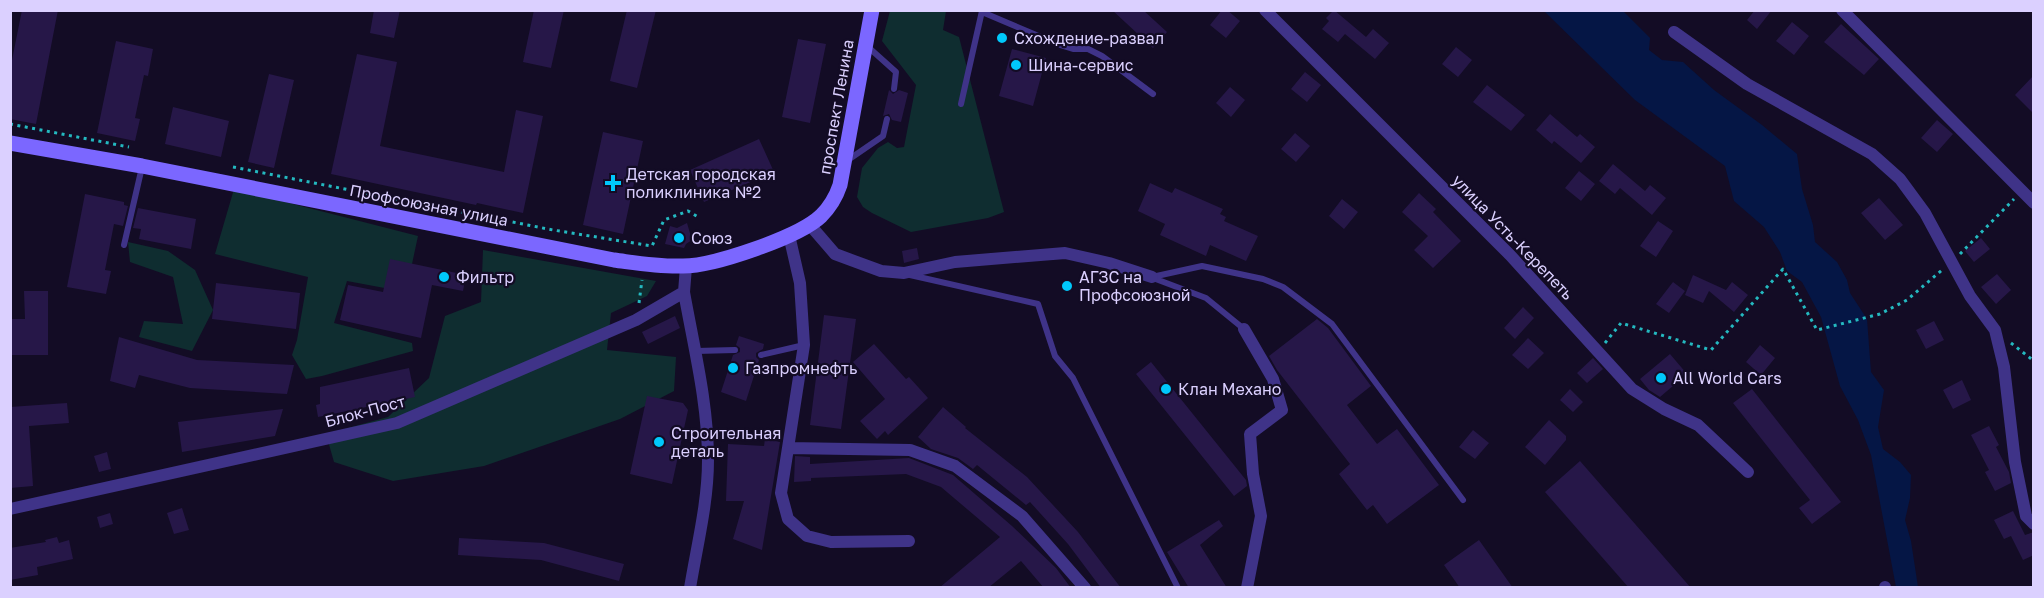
<svg xmlns="http://www.w3.org/2000/svg" width="2044" height="598" font-family="'Golos Text',sans-serif">
<style>
.green{fill:#0f2d30}
.water{fill:#051645}
.building{fill:#261748}
.lines{fill:none;stroke-linecap:round;stroke-linejoin:round}
.path{stroke:#24b9c0;stroke-width:3;stroke-dasharray:3 4.5;stroke-linecap:butt}
.lane{stroke:#3f3388;stroke-width:6}
.street{stroke:#3f3388;stroke-width:12}
.secondary{stroke:#7b67ff;stroke-width:15}
.poi-dot{fill:#00c8fb;stroke:#130c25;stroke-width:2}
.labels{text-anchor:middle;dominant-baseline:central;stroke-width:4.5;stroke-linejoin:round;paint-order:stroke}
.poi-label{font-size:16px;fill:#dbd0ff;stroke:#130c25;text-anchor:start}
.street-label{font-size:16px;fill:#dbd0ff;stroke:#130c25}
</style>
<rect width="100%" height="100%" fill="#130c25"/>
<path class="green" d="M890 11H946L943 30 959 37 1004 212 988 218 911 232 872 213 863 207 857 197 862 168 878 148 888 142 897 148 904 147 916 85 882 41Z
M234 189 418 236 406 292 347 281 334 323 412 343 413 351 322 376 306 379 292 355 297 340 308 277 215 254Z
M128 242 168 251 195 270 213 310 192 351 139 337 144 321 183 324 173 277 130 262Z
M483 250 656 281 647 296 611 313 607 350 676 357 674 391 620 419 484 466 393 481 334 462 326 434 388 417 429 378 445 316 481 302Z"/>
<path class="water" d="M1544 11H1623L1650 38 1649 50 1662 60 1683 62 1714 90 1762 125 1797 154 1802 189 1813 225 1815 242 1837 262 1847 280 1850 293 1867 319 1871 372 1884 390 1878 427 1883 449 1900 462 1911 475 1910 498 1905 520 1911 541 1918 587H1896L1871 455 1858 420 1840 386 1821 317 1802 282 1787 271 1780 252 1764 227 1734 201 1725 166 1635 100Z"/>
<path class="building" d="M22 10H58L36 124 10 119V70Z
M374 10H400L394 38 370 33Z
M534 10H564L551 68 523 62Z
M627 10H656L637 88 610 81Z
M1112 10H1143L1167 32 1153 48Z
M1222 10H1227L1240 21 1226 38 1210 25Z
M1334 10 1366 37 1373 29 1389 43 1375 59 1345 34 1338 42 1322 29 1329 21 1326 18Z
M1755 10H1772L1757 29 1747 20Z
M1792 22 1809 36 1794 55 1776 41Z
M1841 24 1879 59 1864 75 1824 42Z
M798 39 826 44 810 123 782 117Z
M116 41 153 49 148 76 144 75 135 118 140 119 135 141 97 133Z
M1456 47 1472 60 1458 77 1442 64Z
M1012 49 1046 58 1033 106 999 96Z
M357 54 397 62 380 146 504 172 516 110 543 116 523 213 477 203 476 205 331 174Z
M1305 72 1321 85 1307 102 1291 89Z
M269 74 294 80 274 168 248 162Z
M2034 75V114L2015 95Z
M1487 85 1525 115 1511 131 1473 102Z
M1230 87 1245 100 1231 117 1216 103Z
M889 90 893 94 899 90 908 93 901 122 892 120 889 114 883 116Z
M173 107 229 121 221 157 165 144Z
M1550 114 1577 137 1580 134 1595 147 1581 163 1554 141 1552 144 1536 130Z
M1937 120 1953 134 1937 152 1921 138Z
M603 132 643 141 623 234 583 225Z
M1295 133 1310 146 1296 162 1281 149Z
M759 139 774 172 704 202 690 170Z
M1613 164 1645 191 1650 185 1666 198 1652 215 1620 188 1615 194 1599 181Z
M1579 171 1595 184 1581 201 1565 188Z
M1150 183 1172 193 1175 188 1223 209 1220 214 1226 217 1224 221 1258 236 1246 261 1210 245 1206 256 1160 235 1165 224 1138 211Z
M1419 193 1436 209 1433 212 1461 241 1433 268 1414 250 1428 236 1402 212Z
M85 194 124 202V205L128 206 123 226 114 224 105 270 111 271 106 294 67 287Z
M1879 198 1903 225 1885 240 1861 213Z
M1342 199 1358 212 1344 229 1329 216Z
M138 208 196 219 191 249 139 239 141 229 133 228Z
M1658 221 1673 231 1656 257 1640 246Z
M687 223 692 240 686 244 684 248 665 244 670 226 677 228Z
M1981 238 1990 249 1974 262 1965 251Z
M917 248 919 259 904 263 902 251Z
M390 259 466 275 463 291 432 285 421 338 340 320 348 285 383 292Z
M1997 274 2011 290 1996 304 1981 287Z
M1693 275 1726 290 1732 282 1748 295 1734 312 1709 291 1703 303 1685 295Z
M1673 282 1685 291 1669 313 1656 304Z
M216 283 300 293 296 329 212 319Z
M24 291H48V355H10V319H25Z
M1523 307 1534 318 1515 339 1504 328Z
M824 315 856 319 841 429 810 425Z
M675 316 680 328 648 344 642 332Z
M1317 319 1328 328 1371 386 1347 405 1377 444 1397 429 1439 485 1387 524 1373 505 1367 510 1339 474 1350 464 1277 370 1269 356Z
M1934 321 1944 340 1926 349 1916 330Z
M739 336 764 344 763 349 756 353V357L759 360 746 401 721 392 733 355 740 352V348L736 345Z
M119 337 197 360 294 365 287 394 190 388 139 375 135 388 110 381Z
M1528 338 1544 353 1528 369 1512 355Z
M874 344 906 379 909 377 928 398 888 435 885 431 877 439 860 421 885 399 853 362Z
M1760 345 1775 358 1761 375 1746 362Z
M1670 354 1687 374 1660 397 1649 390 1640 379Z
M1593 358 1603 369 1587 383 1577 373Z
M1151 362 1246 480 1247 486 1234 496 1136 374Z
M409 368 415 397 318 417 316 405 320 404V387Z
M1962 380 1971 400 1953 409 1943 390Z
M1570 389 1583 402 1573 412 1560 400Z
M1752 389 1841 502 1812 524 1799 508 1810 500 1733 403Z
M647 396 683 403 688 410 672 484 630 474Z
M67 403 69 423 29 426 33 486 10 488V407Z
M943 407 966 427 965 428 1027 477 1078 532 1121 588H1101L1068 544 1030 502 1026 505 977 465 973 469 958 458 931 449 918 437Z
M283 409 275 436 182 452 178 422Z
M1549 420 1566 436V440L1545 465 1525 447Z
M1989 426 1999 445 1996 447 2009 472 2011 483 1995 491 1985 472 1989 470 1971 435Z
M1473 430 1489 443 1475 459 1459 447Z
M765 439 780 442 762 550 733 539 744 501H726L728 444 764 446Z
M107 452 111 469 99 472 94 456Z
M795 456 810 457V464L909 458 953 475 1012 526 1056 568 1071 588H1044L1021 561 988 588H939L1000 537 941 487 906 474 811 478V481L794 482Z
M1580 461 1691 588H1629L1545 492Z
M182 508 189 530 174 534 167 513Z
M2013 511 2025 535 2034 532V555L2023 560 2011 536 2004 539 1994 520Z
M110 513 113 524 100 528 97 517Z
M1219 520 1223 526 1200 545 1227 588H1189L1167 552Z
M57 537 59 543 69 540 73 559 37 567 38 575 10 580V548L46 542 45 540Z
M459 538 544 543 624 564 619 581 541 560 458 555Z
M1479 540 1513 588H1460L1444 565Z"/>
<g class="lines">
<path class="path" d="M10 124 129 147
M233 167 553 230 652 246 664 220 688 211 700 218
M1960 254 2014 199
M639 303 642 280
M1605 343 1621 323 1711 350 1783 269 1817 330 1880 314 1907 300 1942 270
M2011 343 2034 361"/>
<path class="lane" d="M982 12 1060 45 1073 49H1088L1102 56 1153 94
M867 46 896 72 894 89
M961 104 982 11
M848 160 883 136 887 119
M124 245 142 167
M910 275 1038 304 1055 356 1073 378 1178 588
M1152 277 1202 266 1263 279 1283 287 1332 324 1463 500
M1153 278 1206 298 1244 329
M696 351 735 350
M761 355 804 345"/>
<path class="street" d="M1265 10 1510 255 1632 389 1664 409 1698 425 1748 472
M1842 10 2034 203
M1674 32 1747 84 1872 154 1900 179 1925 213 1970 296 1995 330 2004 367 2015 462 2026 516 2034 524
M810 225 835 254 881 271 904 273 955 262 1065 253 1109 263 1152 277
M789 235 800 283 804 345 788 448 910 450 955 466 1022 516 1085 588
M684 292C694 348 708 403 708 460 708 503 697 545 690 588
M1244 329 1273 379 1282 410 1250 434 1253 474 1261 516 1247 588
M788 448 781 493 788 519 807 536 831 542 909 541
M10 509 397 423 636 320 684 292 686 267
M1885 588V587"/>
<path class="secondary" d="M10 143 142 166 614 260C637 263 660 267 683 266 714 266 799 237 821 216 830 207 836 197 840 185L872 10"/>
</g>
<g class="poi-dot">
<circle cx="1002" cy="38" r="6"/>
<circle cx="1016" cy="65" r="6"/>
<path d="M610 174h6v6h6v6h-6v6h-6v-6h-6v-6h6z"/>
<circle cx="679" cy="238" r="6"/>
<circle cx="444" cy="277" r="6"/>
<circle cx="1067" cy="286" r="6"/>
<circle cx="733" cy="368" r="6"/>
<circle cx="1661" cy="378" r="6"/>
<circle cx="1166" cy="389" r="6"/>
<circle cx="659" cy="442" r="6"/>
</g>
<g class="labels">
<g class="poi-label">
<text x="1014" y="38">Схождение-развал</text>
<text x="1028" y="65">Шина-сервис</text>
<text x="626" y="174">Детская городская<tspan x="626" dy="18">поликлиника №2</tspan></text>
<text x="691" y="238">Союз</text>
<text x="456" y="277">Фильтр</text>
<text x="1079" y="277">АГЗС на<tspan x="1079" dy="18">Профсоюзной</tspan></text>
<text x="745" y="368">Газпромнефть</text>
<text x="1673" y="378">All World Cars</text>
<text x="1178" y="389">Клан Механо</text>
<text x="671" y="433">Строительная<tspan x="671" dy="18">деталь</tspan></text>
</g>
<g class="street-label">
<text transform="translate(836 107) rotate(-80)">проспект Ленина</text>
<text transform="translate(429 205) rotate(11)">Профсоюзная улица</text>
<text transform="translate(1513 237) rotate(46)">улица Усть-Керепеть</text>
<text transform="translate(365 411) rotate(-15)">Блок-Пост</text>
</g>
</g>
<rect width="2044" height="598" fill="none" stroke="#dbd0ff" stroke-width="24"/>
</svg>
